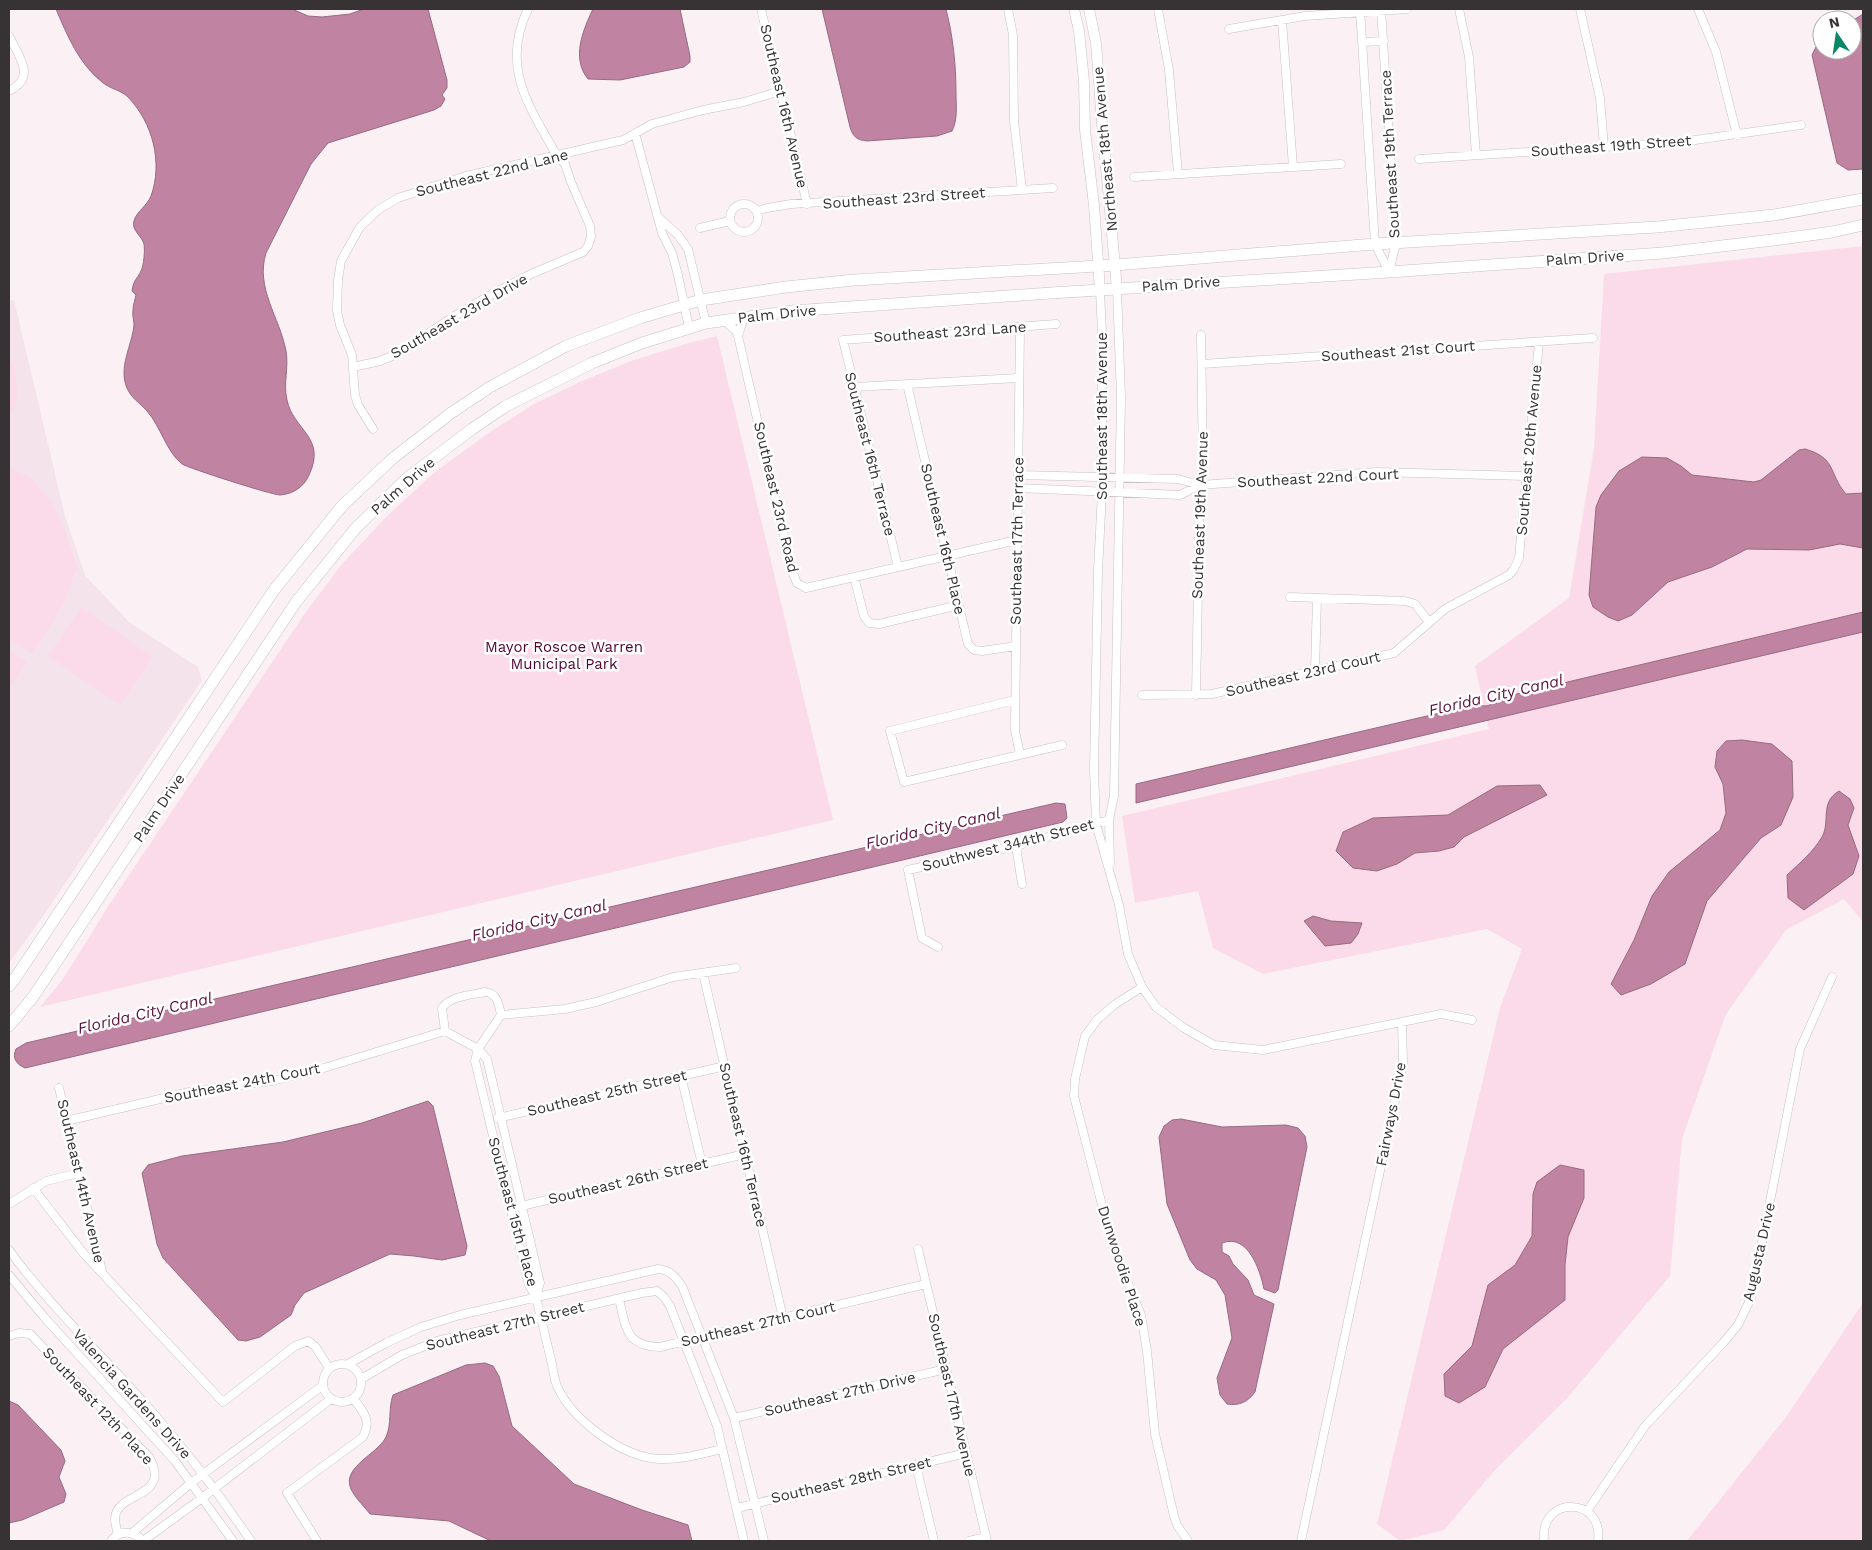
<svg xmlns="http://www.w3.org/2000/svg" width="1872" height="1550" font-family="'Work Sans',sans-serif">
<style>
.built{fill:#f5e3eb}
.green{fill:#fbdbe9}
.water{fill:#c083a1;stroke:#976b81}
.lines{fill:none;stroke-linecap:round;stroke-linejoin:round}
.minor-casing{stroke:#c9c0c4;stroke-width:9}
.tertiary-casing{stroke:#c9c0c4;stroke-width:11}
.secondary-casing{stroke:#c9c0c4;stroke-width:12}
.minor{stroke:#fff;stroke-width:8}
.tertiary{stroke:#fff;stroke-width:10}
.secondary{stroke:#fff;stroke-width:11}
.labels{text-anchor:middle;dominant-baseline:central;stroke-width:5;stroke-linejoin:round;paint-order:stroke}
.street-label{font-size:15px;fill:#373335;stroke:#fff}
.park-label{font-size:15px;fill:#4f0333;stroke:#fff}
.water-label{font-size:16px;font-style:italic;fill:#5b113d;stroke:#fff}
</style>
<rect width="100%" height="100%" fill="#fbf1f5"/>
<path class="built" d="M14 300 65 516 85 575 129 622 198 667 202 680 44 915 9 963V301Z"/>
<path class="green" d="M1863 246V922L1844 899 1786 930 1726 1014 1682 1139 1670 1276 1568 1397 1496 1469 1444 1530 1400 1541 1377 1524 1500 1008 1522 949 1487 929 1263 974 1213 948 1198 891 1135 903 1122 816 1489 729 1475 666 1569 598 1594 448 1604 274Z
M717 336 833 820 40 1007 63 979 109 905 303 616 341 565 387 516 435 472 487 434 534 404 582 381 631 361 685 344Z
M9 357C16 367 20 394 15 406 14 409 11 413 9 416Z
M9 466 32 479 52 503 61 520 77 567 63 605 33 654 9 639Z
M81 607 153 657 120 705 48 656Z
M9 650 27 661 9 690Z
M1863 1303V1541H1687L1786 1417Z"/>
<path class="water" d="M56 9H292L308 16 322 17 350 14 364 9H428L447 80V88L442 95 445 99 441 106 434 110 328 143 311 164 266 253C255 288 280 318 286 351 289 367 283 384 287 400 293 430 327 437 309 475 304 487 293 494 280 495 272 495 188 468 182 464 166 451 161 427 147 411 140 403 131 398 127 388 118 367 132 346 134 325 134 320 132 315 133 310 133 305 135 300 136 295L132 291C134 278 137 280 141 271 144 265 145 250 144 244 142 236 131 230 134 221 136 212 147 206 151 196 163 163 153 123 128 97 121 90 110 89 102 82 79 64 67 35 56 9Z
M593 9H680L690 56V62L684 67 620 80 588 79C571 58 583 30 593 9Z
M822 9H946C953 37 956 64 956 93 956 106 958 119 952 131L937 136 867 141C857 140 853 137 850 127Z
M1863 14V169L1848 170 1837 163 1812 55 1818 43 1822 40V50H1852V21Z
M1805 449C1837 458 1828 473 1846 494L1863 493V548L1840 544 1809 550 1747 549 1712 567 1668 582 1632 615 1618 621 1608 617 1593 607 1589 595 1596 507 1601 495 1619 471 1642 457 1667 458 1681 466 1692 475 1754 482 1761 480 1799 450Z
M1863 612V632L1136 803V784L1474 705 1486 706 1497 703 1500 698Z
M1742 740 1772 744 1792 761 1793 797 1781 825 1761 838 1707 901 1685 964 1651 984 1621 995 1611 984 1634 940 1652 896 1669 872 1720 830 1726 813 1723 784 1715 767 1717 751 1726 741Z
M1540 785 1547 795 1464 837 1454 847 1439 851 1415 853 1397 864 1377 871 1353 868 1336 851 1343 832 1373 818 1448 815 1497 786Z
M1839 791 1850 799 1854 808 1848 825 1859 856 1853 874 1804 910 1788 898 1787 875C1800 863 1813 852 1822 837 1831 821 1819 803 1839 791Z
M1056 803 1065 804 1067 818 1063 822 25 1068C16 1064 12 1058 16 1049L26 1043Z
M1313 916 1331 921 1362 923 1358 934 1351 943 1325 946 1304 921Z
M428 1101 433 1106 467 1246 465 1255 442 1260 414 1256 390 1254 304 1293 295 1305 291 1315 260 1337 246 1341 238 1340 163 1258 157 1244 142 1173 148 1165 182 1156 283 1142 362 1123Z
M1181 1119 1222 1127 1286 1125 1298 1128 1305 1136 1307 1147 1278 1290 1275 1293 1264 1289C1260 1270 1248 1233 1222 1243V1252L1229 1256 1233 1264 1248 1280 1254 1295 1274 1304 1255 1392C1248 1402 1239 1406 1227 1404L1220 1395 1217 1378 1232 1338 1225 1295 1216 1280 1197 1269 1190 1260 1167 1204 1159 1137 1164 1126 1172 1120Z
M1560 1165 1584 1170V1198L1568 1237 1565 1265V1300L1503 1349 1485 1387 1459 1403 1445 1396 1444 1374 1472 1346 1488 1285 1515 1265 1532 1236 1533 1194 1537 1182Z
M485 1363 493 1366 499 1376 512 1426 574 1484 642 1510 688 1525 692 1541H491L449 1521 370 1514C364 1506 355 1498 351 1489 341 1467 378 1454 386 1437 392 1424 388 1409 393 1395L466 1365Z
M9 1401 18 1405 61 1450 65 1461 59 1477 66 1494 64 1502 22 1520 9 1523Z"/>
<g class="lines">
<g class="minor-casing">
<path id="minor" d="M761 9 807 204
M1008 9 1013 35 1014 121 1022 190
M1158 9 1169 70 1178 174
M1360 9 1375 244 1389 272
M1381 9 1396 243 1389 272
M1459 9 1469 57 1476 155
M1580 9 1600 98 1604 147
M1698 9 1716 52 1737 135
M1282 20 1293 167
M1229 29 1305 16 1407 9
M9 36C19 57 37 77 9 91
M1362 42 1384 41
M635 133 662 233 672 253 678 275 689 328
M1419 159 1681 142 1801 125
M1134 177 1341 164
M730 218a14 14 0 1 1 28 0a14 14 0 1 1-28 0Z
M756 211 767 208 791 204 1053 188
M658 217 678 235 688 249 706 323
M700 228 730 221
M1100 290 1102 334V492L1098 571 1094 770 1096 824 1119 905 1128 954 1142 987 1156 1007 1184 1028 1214 1045 1263 1050 1441 1014 1472 1020
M724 320 736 331 738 336 792 571 797 583 806 588 1017 540
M738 336 744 317
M1202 364 1593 338
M353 367 380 361 397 354 453 317 494 293 531 274 583 252 588 246 591 237 590 226 571 182 565 164 557 156C529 106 500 67 528 9
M907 384 968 644 974 650 982 651 1016 646
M855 387 1019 378
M373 429 358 405 355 395 352 355 340 325 337 311 338 280 341 261 360 227 378 210 398 198 466 176 623 140 652 124 703 110 744 102 780 91
M1018 475 1178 479 1200 485 1376 472 1527 476
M1018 488 1180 495 1200 485
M898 567 843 340 1056 324
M854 577 864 616 869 623 879 624 959 605
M1290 597 1405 601 1415 604 1429 622
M1315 671 1317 598
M1142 695 1212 694 1394 653 1445 609 1509 575 1514 569 1519 558 1539 342
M1196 695 1200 485 1203 464 1201 335
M1015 700 890 731 904 782 1062 745
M1020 755 1015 730 1020 327
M1016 846 1022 884
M1110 864 1109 820 1114 796 1121 397 1117 289
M938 947 922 938 908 870 1016 846 1109 820
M703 973 783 1318
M1142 987 1114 1005 1097 1020 1085 1036 1075 1079 1074 1096 1112 1244 1141 1315 1147 1351 1155 1434 1174 1516 1177 1525 1188 1541
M485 992C497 993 499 1004 501 1015L478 1049 445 1031 442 1008C450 996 471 995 485 992Z
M501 1015 565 1009 596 1002 673 977 736 968
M681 1076 702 1164
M59 1088 102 1271
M498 1118 725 1066
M66 1121 194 1091 272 1081 324 1068 445 1031
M33 1188 84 1254 223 1402 295 1346 308 1341 315 1346 329 1368
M9 1204 46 1181 79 1173
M517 1207 745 1154
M918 1249 987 1541
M9 1250C50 1306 101 1354 147 1406 185 1449 219 1494 251 1541
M9 1275 44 1317 175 1461 233 1541
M536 1297 540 1283 487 1059 478 1049 475 1061 529 1285 536 1297C541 1318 546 1339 551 1360 553 1368 554 1378 557 1386 572 1420 622 1457 659 1459 681 1460 701 1454 722 1449
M619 1299C626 1327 625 1346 660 1347L926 1284
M9 1336 19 1333 30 1334 149 1457C173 1499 115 1491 115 1519 115 1524 117 1530 118 1534
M323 1383a19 19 0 1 1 38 0a19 19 0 1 1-38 0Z
M348 1364 386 1343 421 1327 460 1315 658 1269C670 1270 675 1276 682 1286L734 1418 764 1541
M361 1379 402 1355 437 1341 642 1293 657 1291 664 1297 670 1306 717 1426 744 1541
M734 1418 946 1369
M916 1465 934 1541
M737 1508 966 1453
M1587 1511 1645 1426 1723 1343 1738 1325 1751 1298 1800 1049 1832 977
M132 1533 191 1483 322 1386
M111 1541C120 1529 134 1531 143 1541
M143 1541 202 1498 331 1399
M317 1541 287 1493 363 1437C372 1419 363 1412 353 1398
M969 1541 986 1537
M1301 1541 1403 1063 1402 1022
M1544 1541C1539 1495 1604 1496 1598 1541"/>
</g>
<g class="tertiary-casing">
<path id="tertiary" d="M1074 9 1079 31 1084 81 1085 130 1094 205 1100 290
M1089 9 1096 43 1102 123 1117 289"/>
</g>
<g class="secondary-casing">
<path id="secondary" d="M9 986 16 977 274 590 342 506 392 459 451 413 490 387 566 346 640 318 701 300 786 287 854 280 1115 265 1375 244 1657 227 1774 215 1863 199
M9 1026 33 997 296 602 355 529 406 479 472 429 506 406 592 363 642 343 706 323 792 311 1051 293 1389 272 1663 253 1781 239 1832 232 1863 225"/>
</g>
<use href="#minor" class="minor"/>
<use href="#tertiary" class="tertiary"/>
<use href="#secondary" class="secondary"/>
</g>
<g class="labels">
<g class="street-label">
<text transform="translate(784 106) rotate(77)">Southeast 16th Avenue</text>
<text transform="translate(1611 146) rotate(-4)">Southeast 19th Street</text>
<text transform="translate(1105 149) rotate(-95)">Northeast 18th Avenue</text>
<text transform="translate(1390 154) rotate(-93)">Southeast 19th Terrace</text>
<text transform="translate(492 173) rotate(-14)">Southeast 22nd Lane</text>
<text transform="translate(904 198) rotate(-4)">Southeast 23rd Street</text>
<text transform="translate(1585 258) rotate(-4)">Palm Drive</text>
<text transform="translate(1181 284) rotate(-4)">Palm Drive</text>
<text transform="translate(777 314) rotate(-6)">Palm Drive</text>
<text transform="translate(459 316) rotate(-30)">Southeast 23rd Drive</text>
<text transform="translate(950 332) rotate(-4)">Southeast 23rd Lane</text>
<text transform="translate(1398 351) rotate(-4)">Southeast 21st Court</text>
<text transform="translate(1102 416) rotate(-90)">Southeast 18th Avenue</text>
<text transform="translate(1529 450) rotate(-85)">Southeast 20th Avenue</text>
<text transform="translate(870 454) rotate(76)">Southeast 16th Terrace</text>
<text transform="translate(1318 478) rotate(-3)">Southeast 22nd Court</text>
<text transform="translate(403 486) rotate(-41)">Palm Drive</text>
<text transform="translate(776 497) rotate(77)">Southeast 23rd Road</text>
<text transform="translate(1200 515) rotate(-88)">Southeast 19th Avenue</text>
<text transform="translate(943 539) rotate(77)">Southeast 16th Place</text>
<text transform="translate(1017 541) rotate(-89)">Southeast 17th Terrace</text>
<text transform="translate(1303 674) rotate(-13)">Southeast 23rd Court</text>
<text transform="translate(159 808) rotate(-56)">Palm Drive</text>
<text transform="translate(1008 845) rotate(-14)">Southwest 344th Street</text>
<text transform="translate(242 1083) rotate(-11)">Southeast 24th Court</text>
<text transform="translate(607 1093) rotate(-13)">Southeast 25th Street</text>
<text transform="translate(1391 1114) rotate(-79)">Fairways Drive</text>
<text transform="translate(743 1145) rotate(77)">Southeast 16th Terrace</text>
<text transform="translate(81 1181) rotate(77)">Southeast 14th Avenue</text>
<text transform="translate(628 1181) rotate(-13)">Southeast 26th Street</text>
<text transform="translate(513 1212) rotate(75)">Southeast 15th Place</text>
<text transform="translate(1759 1252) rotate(-77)">Augusta Drive</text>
<text transform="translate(1122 1266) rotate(72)">Dunwoodie Place</text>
<text transform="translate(758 1324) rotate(-13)">Southeast 27th Court</text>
<text transform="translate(505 1326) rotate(-14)">Southeast 27th Street</text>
<text transform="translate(132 1394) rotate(48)">Valencia Gardens Drive</text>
<text transform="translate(840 1394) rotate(-13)">Southeast 27th Drive</text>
<text transform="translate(952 1395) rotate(77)">Southeast 17th Avenue</text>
<text transform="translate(98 1406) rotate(47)">Southeast 12th Place</text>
<text transform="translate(851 1480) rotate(-13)">Southeast 28th Street</text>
</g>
<g class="park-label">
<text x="564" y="647">Mayor Roscoe Warren<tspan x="564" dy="17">Municipal Park</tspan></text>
</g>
<g class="water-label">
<text transform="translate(1496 695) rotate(-13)">Florida City Canal</text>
<text transform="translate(933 828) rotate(-13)">Florida City Canal</text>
<text transform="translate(539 920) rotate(-13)">Florida City Canal</text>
<text transform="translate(145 1013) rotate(-13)">Florida City Canal</text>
</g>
</g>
<rect width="1872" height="1550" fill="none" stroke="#373335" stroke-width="20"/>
<g transform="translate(1837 35) rotate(347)"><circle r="24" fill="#ffffff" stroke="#afadae"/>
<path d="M0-4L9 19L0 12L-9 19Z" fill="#0b8667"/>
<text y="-8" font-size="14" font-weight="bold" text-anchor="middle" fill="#373335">N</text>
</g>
</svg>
